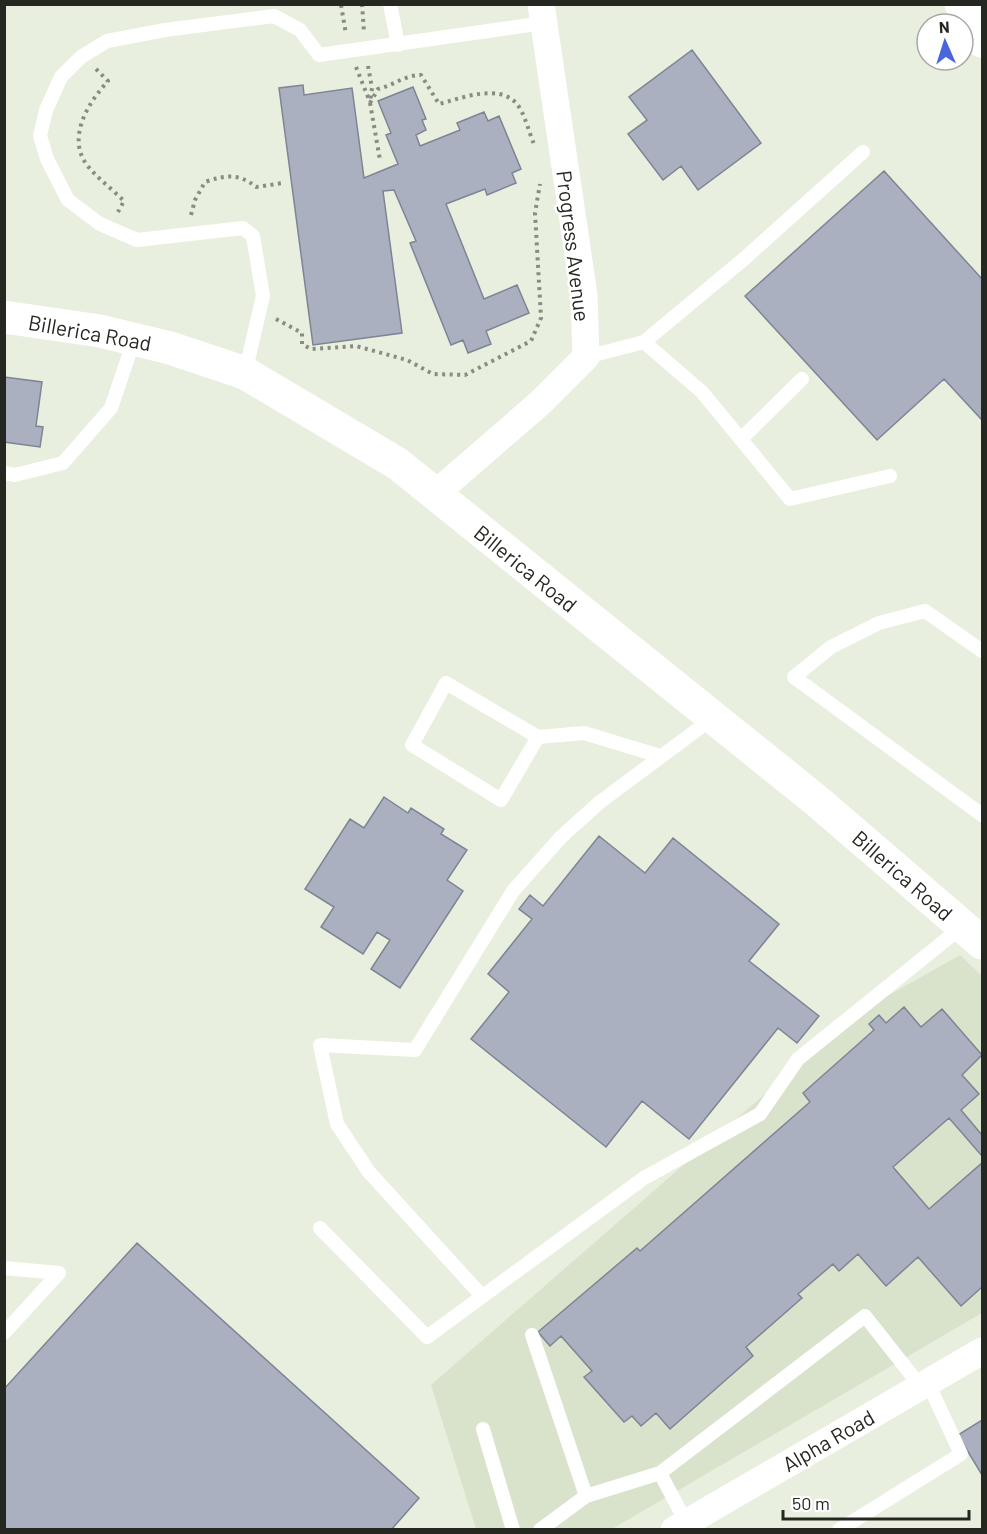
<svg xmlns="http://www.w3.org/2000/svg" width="987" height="1534" font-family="Barlow,sans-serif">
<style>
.built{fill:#d9e3cb}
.building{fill:#aab0c0;stroke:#7e8494;stroke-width:1.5}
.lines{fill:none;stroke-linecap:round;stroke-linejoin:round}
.path{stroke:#888c81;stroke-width:4;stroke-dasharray:3 4.5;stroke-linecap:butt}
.service{stroke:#fff;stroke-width:14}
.minor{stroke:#fff;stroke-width:27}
.secondary{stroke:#fff;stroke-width:33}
.motorway{stroke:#fff;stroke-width:33}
.labels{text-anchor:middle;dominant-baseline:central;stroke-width:5;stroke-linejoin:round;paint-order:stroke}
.street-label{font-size:21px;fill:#252721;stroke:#fff}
</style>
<rect width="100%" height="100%" fill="#e8efde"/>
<path class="built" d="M960 955 982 976V1313L612 1529H476L431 1385 859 1012Z"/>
<path class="building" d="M692 50 761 143 698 190 681 166 663 180 628 134 647 120 629 97Z
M303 85 304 95 352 88 364 178 398 164 386 135 391 133 378 101 413 87 426 119 422 120 426 130 416 135 420 146 460 130 457 123 484 112 488 121 499 116 521 169 512 173 516 183 487 195 485 189 446 204 484 299 517 285 529 313 486 331 491 344 468 353 463 340 451 345 410 243 416 241 394 190 383 191 402 333 313 345 279 88Z
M884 171 982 279V420L944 379 877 440 745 296Z
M4 377 42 382 36 426 43 427 40 447 4 442Z
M384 797 408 813 411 808 444 829 441 834 467 850 447 880 463 891 400 988 371 969 390 940 377 932 363 954 321 927 334 907 305 889 350 819 364 828Z
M599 836 645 873 673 838 779 924 749 961 819 1016 797 1043 778 1028 689 1139 642 1101 606 1147 471 1039 509 992 488 974 532 919 519 909 530 895 543 906Z
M904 1007 921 1027 942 1009 982 1055 962 1075 979 1094 961 1110 982 1135V1156L949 1118 893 1167 929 1209 982 1163V1287L961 1306 918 1257 886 1286 858 1254 839 1271 833 1264 798 1294 802 1298 746 1347 753 1356 670 1429 656 1413 641 1426 632 1416 624 1422 584 1377 592 1371 561 1336 550 1346 538 1332 637 1248 640 1251 810 1102 803 1093 874 1030 869 1024 879 1015 886 1023Z
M137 1243 419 1498 391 1530 4 1529V1389Z
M982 1420V1475L958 1435Z"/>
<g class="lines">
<path class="path" d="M362 4 364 32
M341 5 346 34
M368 66 372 88 370 103 380 160
M356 67 370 102
M96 69 108 81C89 102 66 137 87 165 97 178 112 189 124 201L118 212
M370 103 378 89C394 85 405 75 421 75L439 104C462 98 499 83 517 104 525 114 529 133 534 144
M191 215 195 200 205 182C225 175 239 173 256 187L283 183
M276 319 302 333V344L311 349 356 346 407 360 433 374 465 375 531 341 541 318 535 213 540 184"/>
<path class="service" d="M390 4 398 45
M644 342 702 392 790 499 890 476
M586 357 644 342 745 258 863 152
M245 373 263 296 253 236 243 228 137 240 100 224 68 200 47 159 40 136 46 110 61 77 81 57 107 41 165 30 274 16 300 30 319 55 544 23
M742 438 802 379
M4 473 15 475 63 463 111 408 134 340
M982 651 925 611 879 623 831 647 794 677 982 815
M538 737 501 800 412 745 446 683 538 737 584 733 660 756
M320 1228 427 1337 644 1178 760 1114 798 1059 963 926
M4 1268 59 1273
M482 1296 369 1172 337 1124 320 1045 415 1050 513 891 561 837 600 802 713 718
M4 1333 59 1273
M532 1335 586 1496
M483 1429 513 1530
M686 1522 660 1473 865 1316 921 1387
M540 1530 586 1496 660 1473
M839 1530 961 1454 928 1383"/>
<path class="minor" d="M435 494 540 403 586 357 584 295 541 4
M674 1530 982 1351"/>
<path class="secondary" d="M4 317 100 331 170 348 245 373 398 464 817 801 982 943"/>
<path class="motorway" d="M961 4 982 41"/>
</g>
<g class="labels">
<g class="street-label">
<text transform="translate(574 246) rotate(83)">Progress Avenue</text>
<text transform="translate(90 332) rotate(10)">Billerica Road</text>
<text transform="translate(526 568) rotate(39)">Billerica Road</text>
<text transform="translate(903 875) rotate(41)">Billerica Road</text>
<text transform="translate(828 1440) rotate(-30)">Alpha Road</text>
</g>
</g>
<rect width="987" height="1534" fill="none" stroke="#252721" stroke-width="12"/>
<g transform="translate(945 42) rotate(357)"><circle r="28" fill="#ffffff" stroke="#a8a9a6" stroke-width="1.5"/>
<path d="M0-4.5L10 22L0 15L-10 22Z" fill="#4966da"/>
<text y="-9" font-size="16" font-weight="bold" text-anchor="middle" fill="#252721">N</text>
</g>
<path d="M783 1510v9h186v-9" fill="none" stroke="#252721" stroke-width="3"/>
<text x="792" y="1510" font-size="18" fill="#252721" stroke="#ffffff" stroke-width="4.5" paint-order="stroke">50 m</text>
</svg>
